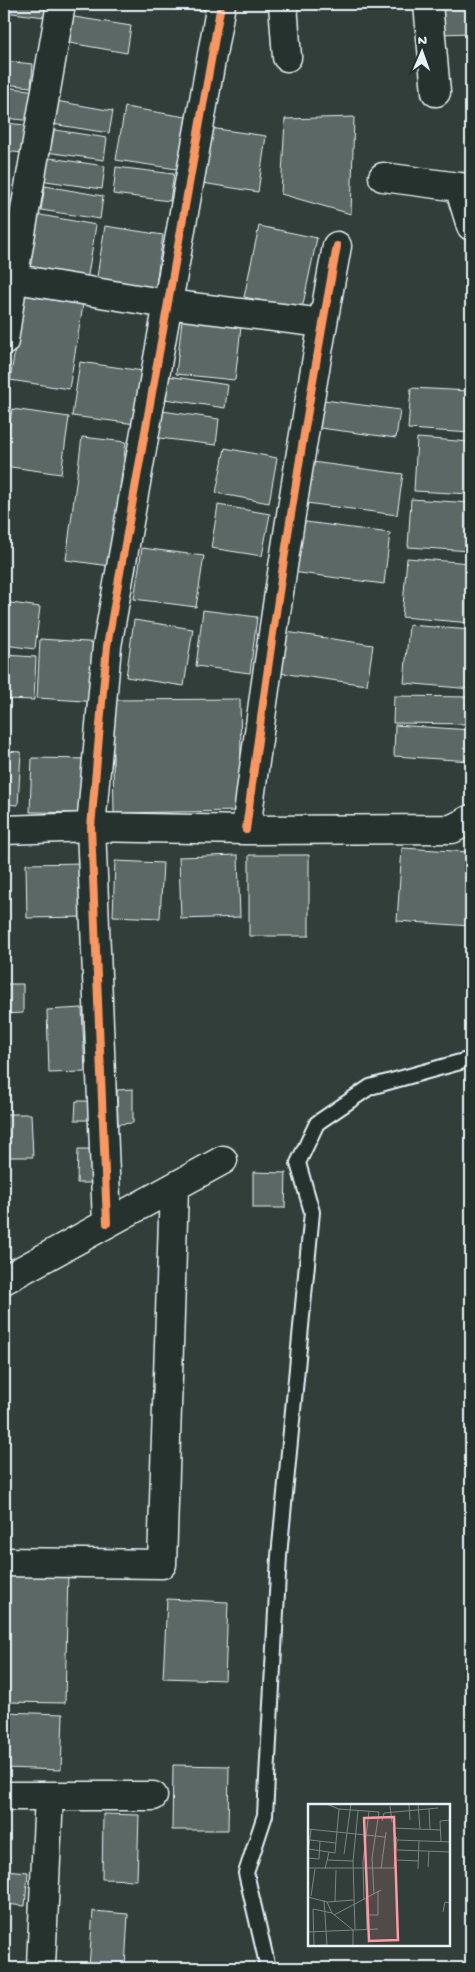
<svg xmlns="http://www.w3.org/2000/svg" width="475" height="1972" font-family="'Gochi Hand',sans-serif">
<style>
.building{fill:#5c6865;stroke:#e8f1f8}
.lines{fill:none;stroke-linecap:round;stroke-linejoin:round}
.lane-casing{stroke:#e8f1f8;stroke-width:18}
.street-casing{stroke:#e8f1f8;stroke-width:31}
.lane{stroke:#26332d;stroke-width:14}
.street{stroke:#26332d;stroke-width:28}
.cycleway-casing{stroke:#26332d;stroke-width:11}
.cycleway{stroke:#f99763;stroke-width:8}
.inset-road{fill:none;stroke:#7b8685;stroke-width:1}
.view{fill:#ff9aa2;fill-opacity:0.15;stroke:#ff9aa2;stroke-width:2.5}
.inset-edge{fill:none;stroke:#e8f1f8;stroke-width:2.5}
</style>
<rect width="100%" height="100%" fill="#323e39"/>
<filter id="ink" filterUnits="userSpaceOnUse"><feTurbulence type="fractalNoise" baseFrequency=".02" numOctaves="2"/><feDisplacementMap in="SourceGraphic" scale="10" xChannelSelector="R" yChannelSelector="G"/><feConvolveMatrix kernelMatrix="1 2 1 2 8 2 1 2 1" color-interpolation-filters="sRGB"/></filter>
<g filter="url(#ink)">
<path class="building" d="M4 4H46L45 17 4 12Z
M154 4H204L203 11Z
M439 4H471V33L441 34Z
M68 16 131 26 127 53 64 42Z
M4 61 33 64 31 87 4 84Z
M4 87 37 91 34 121 4 118Z
M56 101 113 111 109 133 52 124Z
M125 107 186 117 177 169 116 160Z
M354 117 351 214 281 194 285 119Z
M4 123 26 125 23 153 4 151Z
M210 128 266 136 258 192 202 183Z
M49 129 107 138 104 160 46 152Z
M43 157 105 166 102 189 39 180Z
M116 167 174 174 170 201 113 194Z
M45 186 103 196 100 219 41 210Z
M35 214 96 225 87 281 26 271Z
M105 226 163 235 155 292 96 283Z
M259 226 317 238 302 309 244 297Z
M24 295 83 305 69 389 10 380Z
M183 311 242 318 235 380 176 374Z
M80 362 143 371 136 424 72 416Z
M168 376 228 385 225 408 165 399Z
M411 388 471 391V433L408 429Z
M324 400 400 410 396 438 320 428Z
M12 409 69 417 61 474 4 466Z
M162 411 219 419 216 445 159 438Z
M82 437 126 442 110 566 66 560Z
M417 438 471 442V494L414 491Z
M225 448 277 458 269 503 216 493Z
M312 462 403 474 397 515 306 503Z
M411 499 471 503V551L408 547Z
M218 505 270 514 262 556 211 548Z
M298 521 390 533 384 584 292 572Z
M142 548 204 556 196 607 134 599Z
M407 558 471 563V623L402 617Z
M4 602 40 607 35 649 4 645Z
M203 610 257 617 250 673 196 666Z
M134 620 193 629 184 686 126 677Z
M409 625 471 630V689L404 683Z
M286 632 373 645 367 685 280 673Z
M40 639 103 643 99 702 37 698Z
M4 655 36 657 34 700 4 699Z
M394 696 471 697V724L393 723Z
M240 699 242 811 114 813 112 700Z
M395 725 471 730V761L394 756Z
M4 751 21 752 18 805 4 804Z
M32 758 88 759 87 813 30 812Z
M402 848 471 852V926L397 921Z
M238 855 240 917 181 919 179 857Z
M249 855H309V936H249Z
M115 861 163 863 160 918 113 916Z
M86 863 87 917 27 918 26 864Z
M4 984H23V1013L4 1014Z
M82 1008 85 1072 49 1073 47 1010Z
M133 1089V1123L118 1124 117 1090Z
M76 1101H91L90 1120H75Z
M4 1114H31L33 1157H4Z
M78 1149H93L92 1183H77Z
M253 1172 286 1173 285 1208H253Z
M4 1571 68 1572 65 1703 4 1702Z
M167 1599 228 1602 225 1680 163 1678Z
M4 1712 63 1714 61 1770 4 1768Z
M173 1765 229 1766 228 1830H172Z
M103 1814 139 1815 137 1880 102 1879Z
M4 1870 28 1872 25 1906 4 1904Z
M93 1911 128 1914 125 1968H89Z"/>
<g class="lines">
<g class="lane-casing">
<path id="lane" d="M268 1968 246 1873 265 1815 279 1556 312 1212 298 1163 317 1123 370 1087 471 1059"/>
</g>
<g class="street-casing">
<path id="street" d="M283 4 287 57
M428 4 436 92
M383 177 459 187
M471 188 459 187 471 226
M4 277 167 304 323 323
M4 341 13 279 61 4
M4 830 91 827 246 830 452 829 471 819
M246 830C271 635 301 440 337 246
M107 1223 91 827 107 646 221 4
M4 1280 223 1160
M4 1562 162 1564 174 1188
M4 1796H153
M41 1965 49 1796"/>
</g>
<use href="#lane" class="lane"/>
<use href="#street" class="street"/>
<g class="cycleway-casing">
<path id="cycleway" d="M246 830C271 635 301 440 337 246
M107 1223 91 827 107 646 221 4"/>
</g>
<use href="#cycleway" class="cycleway"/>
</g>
</g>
<g transform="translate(308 1804)">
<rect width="142" height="142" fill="#323e39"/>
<path class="inset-road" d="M18 0 31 5 71 8 64 54 66 90M53 0H95M101 0 102 16M110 0 112 25M82 2 84 18M121 5 122 25M74 17 76 9 130 4M0 25 77 33M2 36 28 39M89 36 143 38M133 37 132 17 143 16M1 45 27 49 31 5M89 46 143 48M0 49 3 26M36 50 43 0M0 54 11 55 12 37M19 56 45 57M89 56 111 57M120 63 121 47M0 64H86L89 36 85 24 133 26M17 65 21 48M73 65 78 28M110 65 111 36M3 92 7 65M0 93 19 98 46 96M58 95 59 126M16 96 19 142M56 96 55 58 61 7M27 97 28 66M19 98 24 109 45 126V142M135 108 137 98 143 99M26 111 73 86M59 111H70V87M47 126 45 57 50 7M0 128 70 125M0 142 18 141M6 142 5 105 24 109"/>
<path class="view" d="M86 13 90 136 61 137 56 14Z"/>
<rect width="142" height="142" class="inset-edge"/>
</g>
<rect width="475" height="1972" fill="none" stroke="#26332d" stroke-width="20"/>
<rect x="10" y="10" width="455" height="1952" fill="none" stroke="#e8f1f8" stroke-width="2" filter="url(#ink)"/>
<g transform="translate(422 52) rotate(2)" stroke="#26332d" stroke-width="4" paint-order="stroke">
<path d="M0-4L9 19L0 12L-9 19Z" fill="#e8f1f8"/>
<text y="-8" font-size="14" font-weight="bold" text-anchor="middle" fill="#e8f1f8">N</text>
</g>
</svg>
